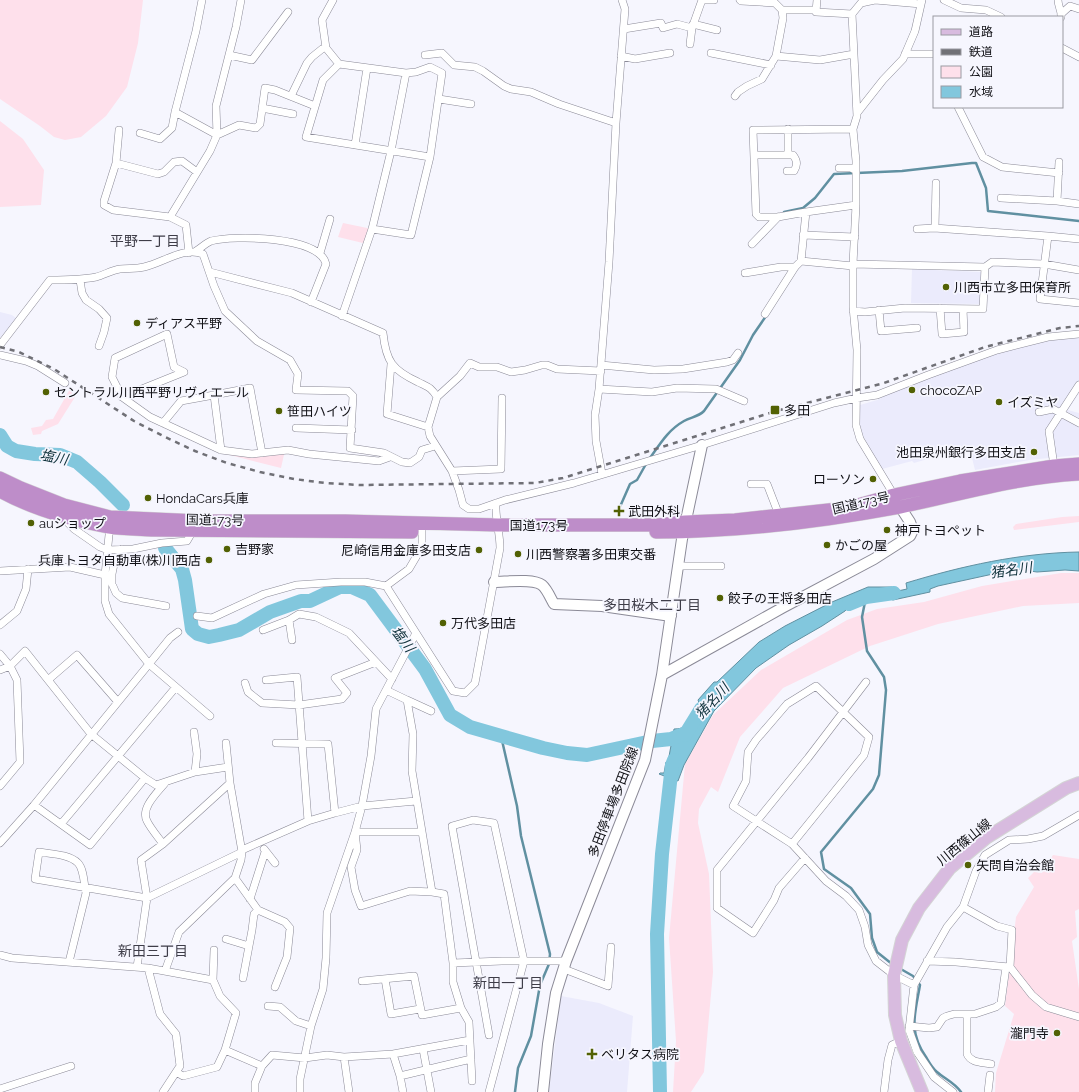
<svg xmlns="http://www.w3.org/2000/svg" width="1079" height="1092" font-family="Raleway,'Noto Sans JP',sans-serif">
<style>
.built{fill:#ebebfc}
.green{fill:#fee0eb}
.water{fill:#82c7dd;stroke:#6090a1}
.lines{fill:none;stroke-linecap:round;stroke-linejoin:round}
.stream{stroke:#6090a1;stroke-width:2.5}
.river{stroke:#82c7dd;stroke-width:14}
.street-casing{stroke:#8b8a97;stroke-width:8}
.secondary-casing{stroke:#8b8a97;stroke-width:12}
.primary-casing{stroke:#d4d4d5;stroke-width:14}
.highway-casing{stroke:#d4d4d5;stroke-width:14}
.street{stroke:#fff;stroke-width:7}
.secondary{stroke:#fff;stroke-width:10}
.primary{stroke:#d8bbdf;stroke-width:12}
.highway{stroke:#be8dc9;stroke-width:13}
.rail{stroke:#707076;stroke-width:2.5;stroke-dasharray:5 5;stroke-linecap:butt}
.poi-dot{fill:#526104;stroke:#f6f6fe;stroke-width:1.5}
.labels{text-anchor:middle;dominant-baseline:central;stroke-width:3.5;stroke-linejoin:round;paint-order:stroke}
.poi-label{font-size:13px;fill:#101015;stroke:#f6f6fe;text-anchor:start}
.street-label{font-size:13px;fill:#101015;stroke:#f6f6fe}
.neighbourhood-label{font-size:14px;fill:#3e3d48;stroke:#f6f6fe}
.water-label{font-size:14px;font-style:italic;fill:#11333d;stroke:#f6f6fe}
</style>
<rect width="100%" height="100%" fill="#f6f6fe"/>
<path class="built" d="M912 269 981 272 980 304 911 303Z
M0 312 12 315 17 319 0 338Z
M1079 336V393L1068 410 1079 413V455L1029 460 975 470 970 450 971 446 914 463 912 461 882 469 862 434 858 418 860 405 877 400 893 391 997 353 1031 344Z
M561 996 599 1003 633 1016 627 1092H549Z"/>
<path class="green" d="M0 0H143L138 43 127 87 106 116 81 137 65 140 54 137 40 126 0 99Z
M0 121 23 139 44 170 41 205 0 207Z
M343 223 372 229 367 244 338 237Z
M70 389 75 397 58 424 42 431 41 434 33 435 31 428 42 426 46 420 53 419Z
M285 450 281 468 222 453Z
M1079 516V522L1014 530 1013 527 1016 524 1062 517Z
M1061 573H1079V603L1023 606 938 624 870 646 783 688 740 737 718 792 711 787 699 809 698 823 709 874 713 972 704 1072 691 1092H673L676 1041 669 938 685 764 713 715 761 670 847 620 877 609 924 602 982 586Z
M1053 855 1079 859V909L1075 911 1077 937 1072 941 1079 989V1092H995L996 1073 1014 1014 1005 1006 1016 917 1034 887 1028 878 1034 872 1042 873Z"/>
<path class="water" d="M1079 552V571L1065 570 1037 572 1016 569 938 586 930 589V592L893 600 872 593 849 606 845 611 822 626 789 645 756 668 714 711 684 765 678 781 659 774 660 773H664L666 762H668L674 729C683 729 688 726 694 719L697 720 699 715 698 712 700 707 698 704 699 703 698 700 714 682H717L759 642 785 626 832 602 868 587H892L893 592 907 589 906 583C962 566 1020 553 1079 552Z"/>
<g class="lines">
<path class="stream" d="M784 212 803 208 815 198 834 174 902 171 972 163H976L986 188 988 211 1079 221
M650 458C660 444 668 430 684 421 691 417 698 417 704 411L740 360 753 335 766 316
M619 509 630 484 637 480 646 464
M866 597 862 617 867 651 884 677 886 690 879 775 873 789 821 852 824 869 851 888 870 914 872 938 877 952 892 964
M501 736 517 806 521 836 550 954 549 964 540 985 531 1036 518 1068 515 1092
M899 968 913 976 920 985C915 1014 908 1031 926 1057 929 1062 932 1068 937 1072 945 1079 955 1083 961 1092"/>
<path class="river" d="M0 435 7 446 16 451 35 454 60 455 77 462 100 482 123 505
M165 548 182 569 185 580 192 629 198 634 209 637 219 635 239 630 270 612 301 601H310L340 587H352L370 595 425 669 450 715 470 727 543 748 567 753 587 755 652 741 671 739 686 733
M849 604 866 597 894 593
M685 735 701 709 711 701
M660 1092 657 934 662 854 672 765 674 760"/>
<g class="street-casing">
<path id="street" d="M202 0 196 31 175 112 217 135
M333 0 322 20 326 48 339 64 406 73 391 151 372 229 342 316
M740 0 741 1 775 3 782 10
M817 0 816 12 852 14 861 3 875 0
M875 0 921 4
M944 0 961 8 986 10 1001 17
M1058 0C1058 6 1062 12 1061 17
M852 14 857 116 853 129 856 161V205L853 264V307L857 350 856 425 860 439 894 495
M1061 14 1070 6 1079 9
M693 24 717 30
M624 29 661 23 663 28 677 24 692 28
M690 44 692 28 702 0H714
M1062 48 1079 57
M711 53 771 65
M905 54H934
M229 55 252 60 288 12
M425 55 442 53 454 65 475 67 483 71 504 86 511 89 531 92 559 104 616 123
M621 56 635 59 670 53
M776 56 820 60 854 54
M339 64 323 80 306 137 430 157
M291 96 307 63 312 57 322 49
M735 96 738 92 747 86 762 79 776 56 783 18 782 10H816
M439 99 471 104
M958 107 983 157 1002 167 1059 173
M262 108 293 114
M857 113 883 80 903 59 915 31 922 0
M788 129V155
M853 129 753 130 756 214 759 217H778L806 212 856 205
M119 130 116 163 104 201V205L113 210 170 217
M140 133 160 139 172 128 175 112
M217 135 239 125 256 128 260 124 265 88 275 90 315 106
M355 145 367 68
M754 155H793C797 160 798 165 794 171H787
M116 163 158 174 164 172 174 162 182 161 197 172
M839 168H851L855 170
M1001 198 1057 201 1079 204
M1057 201 1059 162
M935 228 936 183
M372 229 411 235 430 157 442 73 430 67 416 72 406 73
M917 229 934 228 1048 236 1079 239
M803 235 855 237
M1048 236 1040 299 1079 303
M752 244 778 217
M196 251C201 248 206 243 211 241 234 235 320 236 326 264L311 302
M189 253 186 225 170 217 210 151 217 135 216 106 236 27 241 0
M320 253 330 219
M801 261 806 212
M853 264 985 267 992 262 1044 264 1079 270
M210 272 292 293 383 333C386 361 392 370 418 382 428 387 431 387 437 397L428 427 430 436 452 471 459 490 463 505 469 509H479L505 500 574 483 702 445 834 403 857 398 877 395 928 375 997 350 1048 337 1079 334
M745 273 781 267H795
M80 280 82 293 86 300 99 309 107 318 104 332 99 346
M940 308 942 334 964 332 963 309
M879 310 881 331 917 328
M853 311 865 312 905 308 983 309 985 267
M765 314 795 267 801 261 853 266
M0 345 50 280C66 280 81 280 96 277 104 275 112 270 120 269 128 268 136 269 144 267 163 263 184 246 203 254L214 286 225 311 257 341 290 360 298 374 296 390 348 391 353 396 350 448 384 453 402 462 410 463 419 457 422 450 435 446
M0 355 26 361 38 366 65 383
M391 364 387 414 428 427
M601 365 654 370 683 369 727 362 733 360 738 353
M599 389 652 392 677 388 716 389 744 401
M122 397 184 372 174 367 167 334 115 358 112 377 122 397 150 417 221 450 252 454 288 450 309 454 379 461 390 457
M437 397 460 376 470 363 479 367H497L511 372 525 370 542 365H547L557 369 601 371
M1039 412 1053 409 1079 423
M163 423 181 401 214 395
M296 428 352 430
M221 450 214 395 250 388 262 453
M1054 466 1049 431 1079 385
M452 471 501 469 502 398
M602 474 596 441 595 415 599 389 609 262 616 123 625 9 622 0
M751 484H767L779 515
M66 518V521L74 529 100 547 108 550 133 549 162 543 187 541 194 529
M422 523V547L409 569 386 586 453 691 465 693 475 683 500 548C500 533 495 518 496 503
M122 549 119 559 114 564 112 574V584L116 593 122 598 166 606
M678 566H721
M0 571 70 567 105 575
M197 616 212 618 264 594 296 585 341 582H365L386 586
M0 625 17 611 26 589 28 569
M263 630 289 620
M178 632 170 638 149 664 210 716
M292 640 289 620 299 614 316 617 349 633 392 679
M0 654 10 666 17 680 20 762 0 786
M0 670 10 666 25 651 91 734 145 778 90 845 34 805 0 843
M48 680 77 655 118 702
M245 683 248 692 262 703 299 705 342 699 347 693 335 678 376 662
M386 690 407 700 413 734 412 771 432 892 444 894 453 963V982L461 1008 469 1022 472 1081
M407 700 431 711
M194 732 197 754 195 772 228 767
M226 743 230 783
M276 743 328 744 335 813 308 821
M145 778 156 785 195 772
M34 805 149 664 109 614 105 601V575L110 525
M335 813 362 806 416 801
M61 824 176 687
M421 832H355L357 850 351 867 355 890 361 906 410 891 432 892
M163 844C158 837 151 829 147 821 140 808 158 792 165 783
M792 844 864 755 869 737 816 686 787 704 756 740 748 752 746 781 733 806 792 844 826 881 846 896 859 910 865 927 868 945 876 961 894 975 914 985
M264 849 275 863
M242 850 308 821 297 677 266 680
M805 858 779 888 774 900 753 933 717 908V870L808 758 866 682
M235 878 258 910 285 922 290 928 287 957 275 987
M250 899 265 852
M963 907 997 926 1012 930 1010 967 1032 995 1046 1007 1079 1017
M226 939 249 946
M0 955 12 958 148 968 160 1014 176 1034 180 1066 163 1092
M927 961 956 962 1009 967
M69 962 86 893C84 885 84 869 78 863 69 854 51 854 39 852L35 879 147 898 242 852 230 783 163 844 141 860 147 898 137 967
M453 963 502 961H566
M148 968 213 980 220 996 236 1013 225 1050 217 1067 183 1076 176 1072
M564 969 608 986 611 947
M165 971 179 932 235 878 241 860 242 852
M243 978 252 930 254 914 258 910
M385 979 391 1014 420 1009
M213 980 214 950
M362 981 414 976 422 1015 461 1008
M268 1006 280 1007 296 1021 311 1026
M967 1014V1054C971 1063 981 1062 991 1064
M909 1026 929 1028 937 1027 943 1018 947 1016 954 1014H975L996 1007 1001 1003 1006 967
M423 1049 431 1092
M225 1050 262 1066 272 1055 305 1058 327 1055 344 1057 393 1054 470 1040
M393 1054 400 1076 403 1092
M344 1057 349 1092
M400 1076 471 1059
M0 1089 71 1066
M255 1092V1083L262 1066
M300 1092V1079L311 1026 323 989 326 958 327 913 355 832 362 806 371 756 376 709 416 633
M489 1092 524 961 494 823 473 820 452 826 489 1035
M884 1092 888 1060 892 1045 901 1041
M953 1092 934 1077 917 1052 909 1030 914 985 947 927 963 907 976 871 985 855 1009 840 1028 839 1043 836 1079 815
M988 1092 990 1075"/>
</g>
<g class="secondary-casing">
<path id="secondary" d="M494 582C506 582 533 578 542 585 547 589 551 599 554 604L602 606 671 616
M662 675 782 608 874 559 910 536 913 530 910 522 897 502
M543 1092 548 1044 556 993 566 961 645 760 662 675 682 539 702 445"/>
</g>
<g class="primary-casing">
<path id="primary" d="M922 1092 901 1041 895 1015 894 975 902 940 919 908 950 868 986 838 1066 788 1079 783"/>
</g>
<g class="highway-casing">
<path id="highway" d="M0 478 21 488 64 505 110 517 199 521H345L498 525H658L685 522 735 520 847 508 894 495 960 481 1054 466 1079 464
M0 491C34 510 71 520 109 527 123 529 138 529 152 530L412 532
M656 532C738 532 819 522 900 507 959 495 1018 477 1079 474"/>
</g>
<use href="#street" class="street"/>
<use href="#secondary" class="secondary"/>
<use href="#primary" class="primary"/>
<use href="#highway" class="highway"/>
<path class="rail" d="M0 347 19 352 54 369 134 421 165 437 195 451 227 463 260 472 294 479 325 483 360 485 535 483 563 478 776 411 884 383 985 347 1060 328 1079 326"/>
</g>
<g class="poi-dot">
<circle cx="946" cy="287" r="4"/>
<circle cx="137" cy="323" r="4"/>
<circle cx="912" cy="390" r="4"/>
<circle cx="46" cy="392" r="4"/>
<circle cx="999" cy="402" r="4"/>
<rect x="770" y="405" width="10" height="10" rx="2"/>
<circle cx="279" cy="411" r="4"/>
<circle cx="1034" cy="452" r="4"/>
<circle cx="873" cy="479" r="4"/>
<circle cx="148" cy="498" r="4"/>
<path d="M617 505h4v4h4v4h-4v4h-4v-4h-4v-4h4z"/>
<circle cx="31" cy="523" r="4"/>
<circle cx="887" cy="530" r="4"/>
<circle cx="827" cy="545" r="4"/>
<circle cx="227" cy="549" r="4"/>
<circle cx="479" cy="550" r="4"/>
<circle cx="518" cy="554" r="4"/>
<circle cx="209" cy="560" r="4"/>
<circle cx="720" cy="598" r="4"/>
<circle cx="443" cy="623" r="4"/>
<circle cx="968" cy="865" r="4"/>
<circle cx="1057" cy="1033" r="4"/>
<path d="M590 1048h4v4h4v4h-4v4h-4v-4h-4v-4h4z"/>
</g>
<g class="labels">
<g class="poi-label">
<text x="954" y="287">川西市立多田保育所</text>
<text x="145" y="323">ディアス平野</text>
<text x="920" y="390">chocoZAP</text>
<text x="54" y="392">セントラル川西平野リヴィエール</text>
<text x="1007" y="402">イズミヤ</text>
<text x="784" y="410">多田</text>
<text x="287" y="411">笹田ハイツ</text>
<text x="1026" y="452" text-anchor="end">池田泉州銀行多田支店</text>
<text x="865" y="479" text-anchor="end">ローソン</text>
<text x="156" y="498">HondaCars兵庫</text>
<text x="628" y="511">武田外科</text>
<text x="39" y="523">auショップ</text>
<text x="895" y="530">神戸トヨペット</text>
<text x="835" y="545">かごの屋</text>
<text x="235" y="549">吉野家</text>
<text x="471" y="550" text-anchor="end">尼崎信用金庫多田支店</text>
<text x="526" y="554">川西警察署多田東交番</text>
<text x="201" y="560" text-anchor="end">兵庫トヨタ自動車(株)川西店</text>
<text x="728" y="598">餃子の王将多田店</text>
<text x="451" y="623">万代多田店</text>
<text x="976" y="865">矢問自治会館</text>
<text x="1049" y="1033" text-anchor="end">瀧門寺</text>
<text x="601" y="1054">ベリタス病院</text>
</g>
<g class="street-label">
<text transform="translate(861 503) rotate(-13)">国道173号</text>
<text transform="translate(215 520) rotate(1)">国道173号</text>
<text x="539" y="525">国道173号</text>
<text transform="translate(613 802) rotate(-69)">多田停車場多田院線</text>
<text transform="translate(964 842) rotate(-39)">川西篠山線</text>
</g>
<g class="neighbourhood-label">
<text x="145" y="241">平野一丁目</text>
<text x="652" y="605">多田桜木二丁目</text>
<text x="153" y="951">新田三丁目</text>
<text x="508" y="983">新田一丁目</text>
</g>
<g class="water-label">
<text transform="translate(54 457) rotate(11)">塩川</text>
<text transform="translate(1011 570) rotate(-8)">猪名川</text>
<text transform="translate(403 639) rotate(53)">塩川</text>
<text transform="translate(712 701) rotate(-47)">猪名川</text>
</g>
</g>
<rect x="933" y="16" width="130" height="92" fill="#f6f6fe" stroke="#9a9aa1"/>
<rect x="941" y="29" width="20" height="6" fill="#d8bbdf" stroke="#9a9aa1"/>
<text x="969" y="36" font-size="12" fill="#101015">道路</text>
<rect x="941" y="49" width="20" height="6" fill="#707076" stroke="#9a9aa1"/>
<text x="969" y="56" font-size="12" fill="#101015">鉄道</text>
<rect x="941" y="66" width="20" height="12" fill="#fee0eb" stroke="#9a9aa1"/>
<text x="969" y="76" font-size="12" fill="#101015">公園</text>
<rect x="941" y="86" width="20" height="12" fill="#82c7dd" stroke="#9a9aa1"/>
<text x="969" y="96" font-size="12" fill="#101015">水域</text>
</svg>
